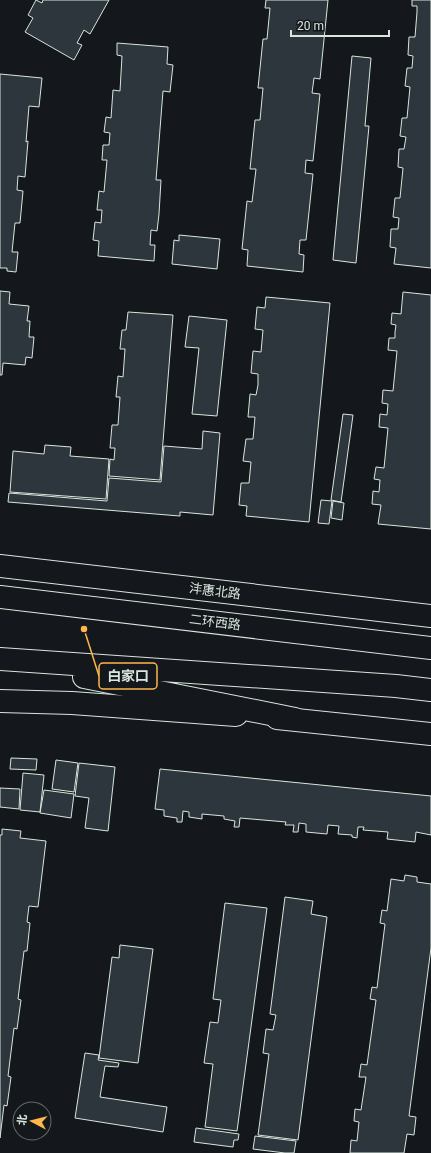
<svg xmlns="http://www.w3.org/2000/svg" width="431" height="1153" font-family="Roboto,'Noto Sans SC',sans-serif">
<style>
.building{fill:#2c363c;stroke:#d8e6dc}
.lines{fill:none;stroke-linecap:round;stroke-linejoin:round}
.major-casing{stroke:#d8e6dc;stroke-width:24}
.highway-casing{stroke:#d8e6dc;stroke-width:24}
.major{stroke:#14181c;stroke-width:22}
.highway{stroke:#14181c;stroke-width:22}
.labels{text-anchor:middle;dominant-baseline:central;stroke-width:3;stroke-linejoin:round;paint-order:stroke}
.street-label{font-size:13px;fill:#d8e6dc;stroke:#14181c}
.leader{fill:none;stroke:#ffb74d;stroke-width:1.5}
.callout-dot{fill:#ffb74d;stroke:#14181c;stroke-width:1.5}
.callout{fill:#14181c;stroke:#ffb74d;stroke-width:1.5}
.callout-label{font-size:14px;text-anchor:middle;font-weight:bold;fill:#d8e6dc}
</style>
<rect width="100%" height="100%" fill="#14181c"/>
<path class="building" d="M36 0 42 3 43 0H109L90 34 84 30 77 43 82 45 74 60 25 32 33 18 28 15Z
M266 0H328L320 79 314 78 312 93 320 94 313 161 306 160 305 173 313 174 306 240H300L299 254 304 255 303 272 247 266 248 250 242 249 247 201 252 202 256 169H250L255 120H260L263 88H258L263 39H267L270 8H265Z
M412 0H431V268L394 264 396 248 390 247 391 229H398L399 218 393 217 395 198H400L403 168 398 167 399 149H404L406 137 400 136 402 118H407L410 87 405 86 407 68H412L413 56 408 55 409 37H415L417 12V6H412Z
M117 43 168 47 167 64 173 65 170 92 163 91 156 180H161L159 214 157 231 151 230 150 245H155L154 261 98 256 99 241 93 240 95 222 101 223 102 210H97L99 191 104 192 107 160H102L103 145H109L110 133 104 132 106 117 111 118 113 90 120 91 122 56 117 55Z
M352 56 371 58 365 126H369L356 263 333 260Z
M0 74 42 78 39 107 29 106 26 142 28 141 25 177 18 176 17 190 23 191 20 223H15L12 252H18L16 272 7 271V268H0Z
M179 235 220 239 217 269 172 264 174 240 179 241Z
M0 291 10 292 9 304 29 306 27 321H30L29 337H34L32 358 26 357 25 365 3 363 2 375H0Z
M403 292 431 295V529L378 524 381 505 372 504 373 491 379 492 380 480 374 479 376 467 384 468 388 428 379 427 380 414 387 415 388 404 382 403 383 390 393 391 397 351 388 350 389 338H395V332L396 325 391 324 392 313 401 314Z
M266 297 330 303 309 522 246 516 247 506 239 505 241 483H249L251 462 243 461 246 439H253L255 417H248L250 394 256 395 258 385V374L251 373 253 351 261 352 263 330 255 329 257 307 265 308Z
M128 312 173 315 160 480 109 476 110 459 114 460 115 448H110L112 425H118L120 397H116L118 376 123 377 125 349H120L122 330H126Z
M189 316 227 320 217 416 192 414 199 348 185 347Z
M343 414 353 415 341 502 331 500Z
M203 431 220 433 213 515 180 512V516L8 502 9 493 107 501 109 478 161 482 164 446 202 449Z
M45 445 71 447 70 456 109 459 106 499 10 492 13 451 44 454Z
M321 500 332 501 329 524 318 523Z
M333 501 344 503 342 520 331 518Z
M11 758 37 759 36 770 10 769Z
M56 760 78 763 74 792 52 789Z
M79 763 115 767 108 831 85 828 89 798 75 796Z
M160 769 431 796V835L416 832 415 842 387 839 388 832 363 830 364 827H358L357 838 352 837V835L338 834 339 826 328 825 327 834 306 832V824L299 823 298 832H293L294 825H285L286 822 240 818 239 827H234L235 821 224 819V816L202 814V819L189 817V812L183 811 182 822H177V818L164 816V810L155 809Z
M23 773 44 775 40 812 20 810Z
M0 788 20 789 19 809 0 807Z
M44 790 74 794 71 818 40 813Z
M2 829 21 831 20 838 46 841 38 907 29 906 27 922 30 923 27 951H24L18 999 21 1000 17 1029 14 1028 8 1076 11 1077 7 1106 4 1105 0 1138V835H2Z
M405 875 417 877V882L431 884V948L409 1116 416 1117 414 1135 407 1134 404 1153H350L351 1140 357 1141 359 1122 354 1121 355 1109 361 1110 366 1077H359L361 1064 367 1065 376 1000 370 999 372 987 377 988 385 924 380 923 382 910 387 911 391 879 404 881Z
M285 897 313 901 311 914 327 917 298 1140 258 1135 269 1054 263 1053 266 1029 273 1030 276 1015 270 1014Z
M225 903 267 908 237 1131 205 1127 213 1064 204 1063 210 1022 218 1023 221 1000 213 999Z
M120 945 153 949 138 1063 99 1058 112 957 119 958Z
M85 1053 99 1055 98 1060 119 1063 118 1067 105 1066 100 1097 167 1107 163 1132 75 1118Z
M196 1128 239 1134 238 1140H234L233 1147 194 1142Z
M255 1136 296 1141 294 1153H285L253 1149Z"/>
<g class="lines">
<g class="major-casing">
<path id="major" d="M0 566 431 616
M0 701 72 703 236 715
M277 718 431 734"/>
</g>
<g class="highway-casing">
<path id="highway" d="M0 597 431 648
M0 659 396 686 431 690
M84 677 295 719"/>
</g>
<use href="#major" class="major"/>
<use href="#highway" class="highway"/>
</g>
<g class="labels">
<g class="street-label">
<text transform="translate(215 591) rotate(7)">沣惠北路</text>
<text transform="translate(215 622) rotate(7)">二环西路</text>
</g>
</g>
<path class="leader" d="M84 629L99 676"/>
<circle class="callout-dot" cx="84" cy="629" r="4"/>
<rect class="callout" x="99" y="663" width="58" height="26" rx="4"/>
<g class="callout-label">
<text x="128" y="681">白家口</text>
</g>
<g transform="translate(32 1121) rotate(277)"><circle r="19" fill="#14181c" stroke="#626a69"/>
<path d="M0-3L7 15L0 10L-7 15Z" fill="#ffb74d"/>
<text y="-6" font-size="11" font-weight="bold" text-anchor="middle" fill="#d8e6dc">北</text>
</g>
<path d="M291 30v6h98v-6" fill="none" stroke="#d8e6dc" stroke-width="2"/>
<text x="297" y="30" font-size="12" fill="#d8e6dc" stroke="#14181c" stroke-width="3" paint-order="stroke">20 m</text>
</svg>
